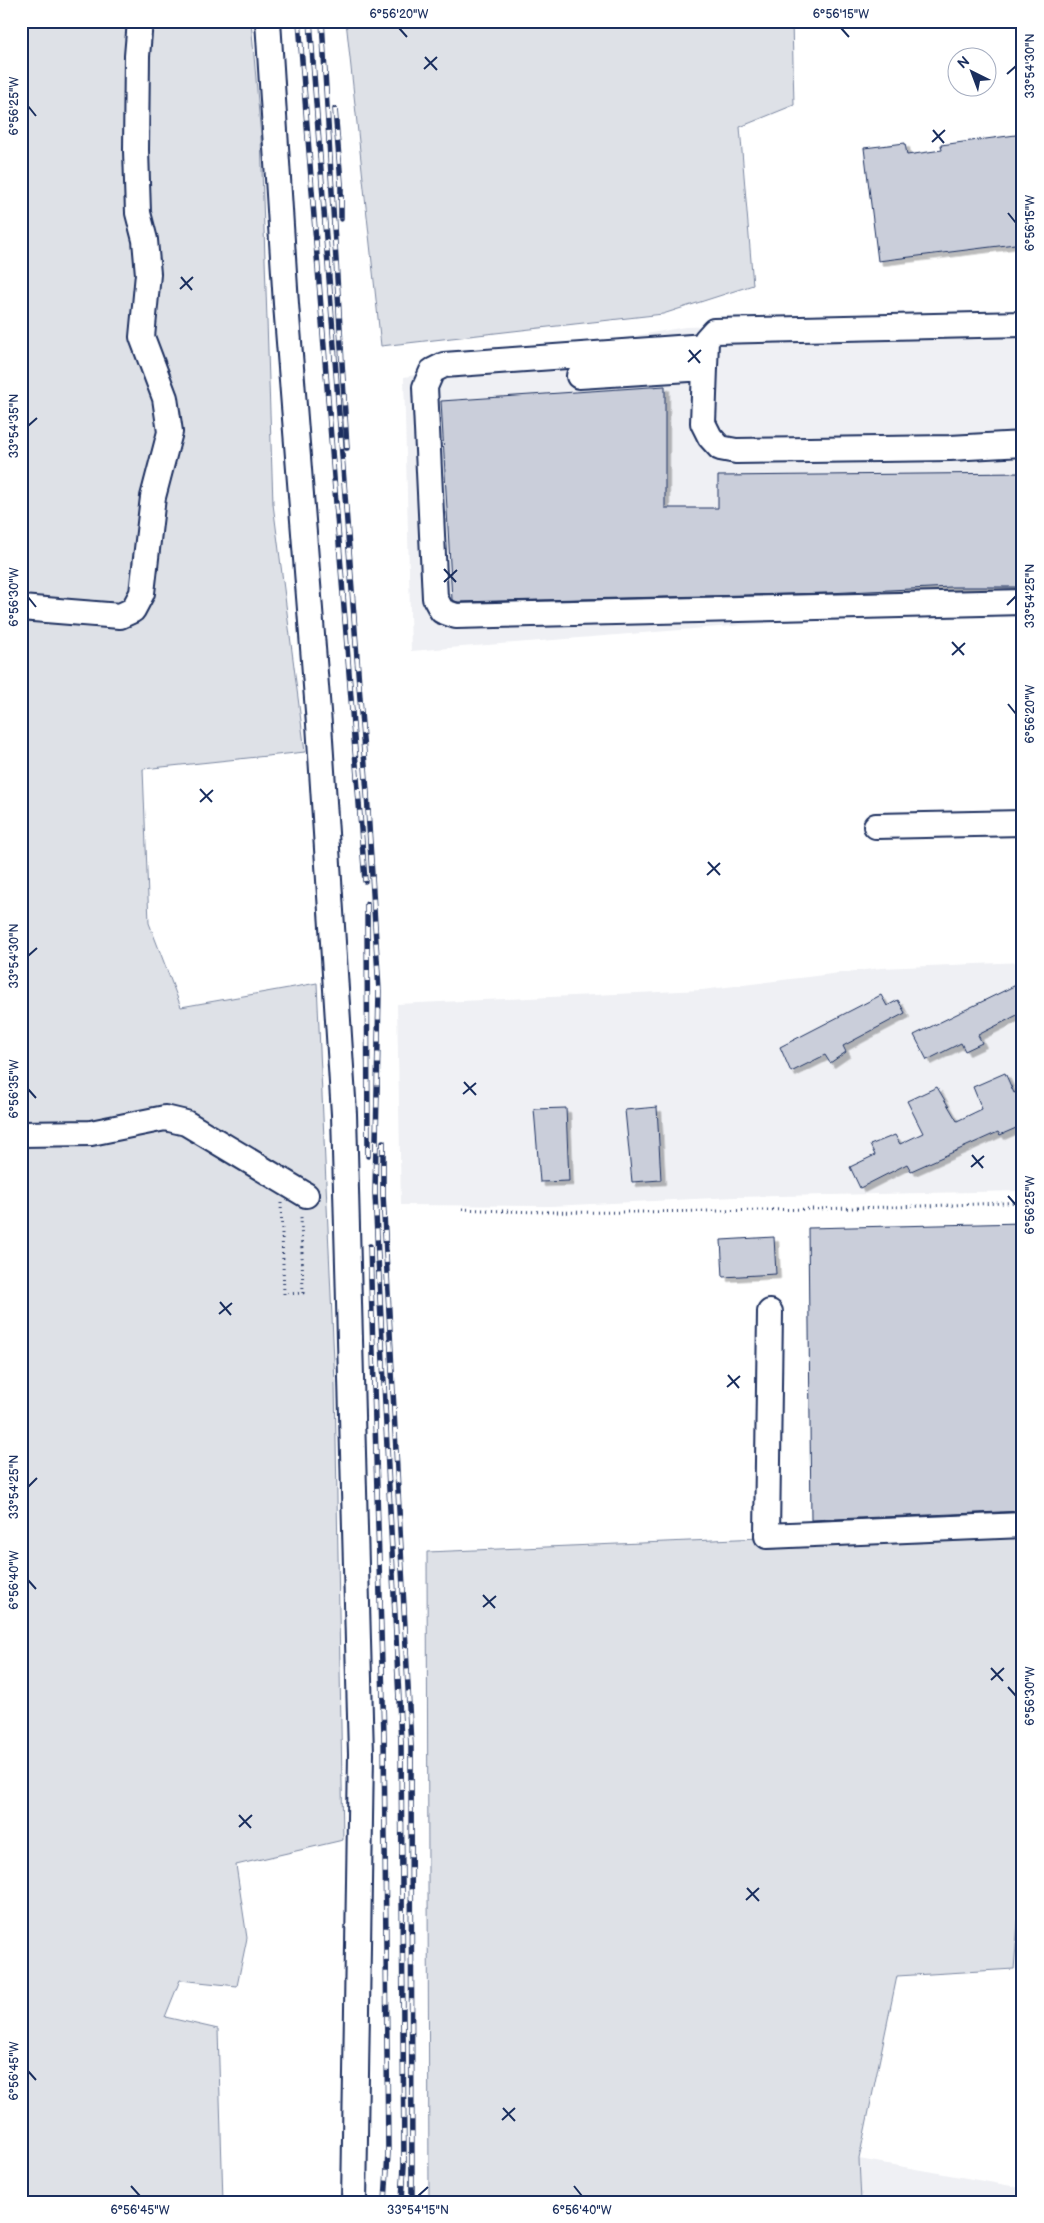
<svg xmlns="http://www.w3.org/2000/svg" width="1044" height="2223" font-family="'Balsamiq Sans',sans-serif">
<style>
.built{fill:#eff0f4}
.green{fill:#dee1e7;stroke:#7c88a2}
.building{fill:#caceda;stroke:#1b2f5e;filter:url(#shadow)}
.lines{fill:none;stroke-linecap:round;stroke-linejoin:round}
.minor-casing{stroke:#1b2f5e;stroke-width:28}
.path{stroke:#1b2f5e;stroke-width:3;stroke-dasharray:1 4;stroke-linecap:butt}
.minor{stroke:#fff;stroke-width:24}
.rail-casing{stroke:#1b2f5e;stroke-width:5.5}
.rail{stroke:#fff;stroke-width:4;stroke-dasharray:11;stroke-linecap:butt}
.ticks{fill:none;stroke:#1b2f5e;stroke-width:2}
.neatline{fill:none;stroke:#1b2f5e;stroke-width:2}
.ticks-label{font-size:12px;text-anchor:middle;fill:#1b2f5e}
</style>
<defs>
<filter id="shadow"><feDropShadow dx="4.5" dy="4.5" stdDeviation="0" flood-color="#0004"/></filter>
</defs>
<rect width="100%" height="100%" fill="#fff"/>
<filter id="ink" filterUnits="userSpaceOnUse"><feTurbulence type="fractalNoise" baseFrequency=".02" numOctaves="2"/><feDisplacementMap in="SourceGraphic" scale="10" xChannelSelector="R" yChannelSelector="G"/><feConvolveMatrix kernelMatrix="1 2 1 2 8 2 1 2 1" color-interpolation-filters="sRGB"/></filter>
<g filter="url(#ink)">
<path class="built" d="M1023 318V617L784 622 411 651 404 377 685 327Z
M1023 962V1191L735 1197 551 1206 401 1205 397 1004 702 990 881 968Z
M1020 1899H1023V1973L1014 1969Z
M859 2159 1023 2188V2202H861Z"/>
<path class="green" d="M21 21H251L261 137 273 504 305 752 143 769 149 923 181 1007 317 983 335 1384 343 1840 236 1865 247 1938 237 1986 180 1980 165 2017 218 2029 223 2202H21Z
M346 21H792L794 105 740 127 753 285 663 314 381 346Z
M1023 1527V1899H1020L1014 1969 897 1976 859 2159 861 2202H429L427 1552Z"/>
<path class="building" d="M1023 134V243L878 261 864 148 905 143 907 155 942 150 941 145Z
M665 386V508H718V476L1023 473V587H951L828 593 458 602 452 600 441 401Z
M1016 985 1023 999V1012L978 1035 982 1043 965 1051 961 1043 927 1060 914 1035Z
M881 995 887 1006 898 1000 905 1013 843 1046 846 1052 830 1063 825 1055 791 1072 780 1047Z
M1005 1073 1014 1093 1023 1089V1125L1000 1135 998 1132 911 1171 907 1164 860 1188 850 1167 875 1155 870 1145 895 1135 900 1144 923 1133 907 1101 937 1087 957 1121 982 1109 973 1087Z
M657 1107 661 1180 632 1182 625 1110Z
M566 1108 569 1181 540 1182 534 1109Z
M1023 1223V1511L811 1520 808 1228Z
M774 1237 776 1274 723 1277 721 1240Z"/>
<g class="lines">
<g class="minor-casing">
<path id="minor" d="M268 21 286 304 319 724 344 1114 361 1754 354 2202
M1023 324 714 331 706 340 703 423 710 437 720 448 736 451 950 448 1023 444
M705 346 444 365 432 371 425 387 435 598 442 611 456 616 1023 602
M579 376 705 368
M21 608 120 616 133 610 142 593 153 497 170 432 165 398 142 337 148 274 145 240 138 213 136 150 137 56 140 21
M876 826 1023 823
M21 1134 91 1133 165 1118 186 1123 306 1195
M770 1312 767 1536 1023 1525"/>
</g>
<path class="path" d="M281 1203 284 1294 303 1293 301 1217
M462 1209C546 1214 629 1212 712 1211 816 1209 919 1207 1023 1202"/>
<use href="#minor" class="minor"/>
<g class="rail-casing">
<path id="rail" d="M299 21 365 881
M310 21 367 793 379 991 375 1193 401 1742 404 2165 402 2202
M322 21 347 448
M335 109 341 183V219
M367 904 368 1156
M383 1142V1194L411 1746 412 2202
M370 1246 384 1736 388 2153 385 2202"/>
</g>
<use href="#rail" class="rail"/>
</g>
</g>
<path class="ticks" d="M399 28 407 37M841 28 849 37M425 57 437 70M424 69 437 57M1007 74 1016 66M28 106 36 116M933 130 944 143M932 142 945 130M1008 213 1016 223M181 277 192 290M180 289 193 277M689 350 700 363M688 362 701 350M28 426 37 418M444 569 456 582M444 582 457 570M28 597 36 607M1007 605 1016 596M952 642 964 655M952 655 965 643M1008 704 1016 714M200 789 212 802M200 802 213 790M708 862 720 875M707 875 720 863M28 956 37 948M464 1082 476 1095M28 1089 36 1098M463 1094 476 1083M972 1155 983 1168M971 1167 984 1156M1008 1196 1016 1205M220 1302 231 1315M219 1314 232 1303M728 1375 739 1388M727 1387 740 1376M28 1487 37 1478M28 1580 36 1589M483 1595 495 1608M483 1607 496 1596M991 1668 1003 1681M991 1680 1004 1668M1008 1687 1016 1696M239 1815 251 1828M239 1827 252 1815M747 1888 759 1901M746 1900 759 1888M28 2071 36 2080M503 2108 515 2121M502 2120 515 2108M131 2186 140 2196M574 2186 582 2196M418 2196 428 2187"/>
<rect width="1044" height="2223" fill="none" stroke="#fff" stroke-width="55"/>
<g transform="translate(972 72) rotate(318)"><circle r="24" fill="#ffffff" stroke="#a4acbf"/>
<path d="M0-4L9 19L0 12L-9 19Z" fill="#1b2f5e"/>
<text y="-8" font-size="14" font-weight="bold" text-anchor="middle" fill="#1b2f5e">N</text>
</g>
<rect x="28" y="28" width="988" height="2168" class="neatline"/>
<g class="ticks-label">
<text x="399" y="18">6°56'20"W</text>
<text x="841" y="18">6°56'15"W</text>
<text transform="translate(1030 66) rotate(-90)" y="4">33°54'30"N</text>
<text transform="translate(14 106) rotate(-90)" y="4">6°56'25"W</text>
<text transform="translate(1030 223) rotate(-90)" y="4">6°56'15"W</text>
<text transform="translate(14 426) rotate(-90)" y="4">33°54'35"N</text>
<text transform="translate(1030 596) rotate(-90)" y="4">33°54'25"N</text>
<text transform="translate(14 597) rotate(-90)" y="4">6°56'30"W</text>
<text transform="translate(1030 714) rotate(-90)" y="4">6°56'20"W</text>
<text transform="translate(14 956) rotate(-90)" y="4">33°54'30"N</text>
<text transform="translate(14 1089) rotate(-90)" y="4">6°56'35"W</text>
<text transform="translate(1030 1205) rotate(-90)" y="4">6°56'25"W</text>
<text transform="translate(14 1487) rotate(-90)" y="4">33°54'25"N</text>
<text transform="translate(14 1580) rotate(-90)" y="4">6°56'40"W</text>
<text transform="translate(1030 1696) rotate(-90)" y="4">6°56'30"W</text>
<text transform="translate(14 2071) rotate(-90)" y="4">6°56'45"W</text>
<text x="140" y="2214">6°56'45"W</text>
<text x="418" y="2214">33°54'15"N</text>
<text x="582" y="2214">6°56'40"W</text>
</g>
</svg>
